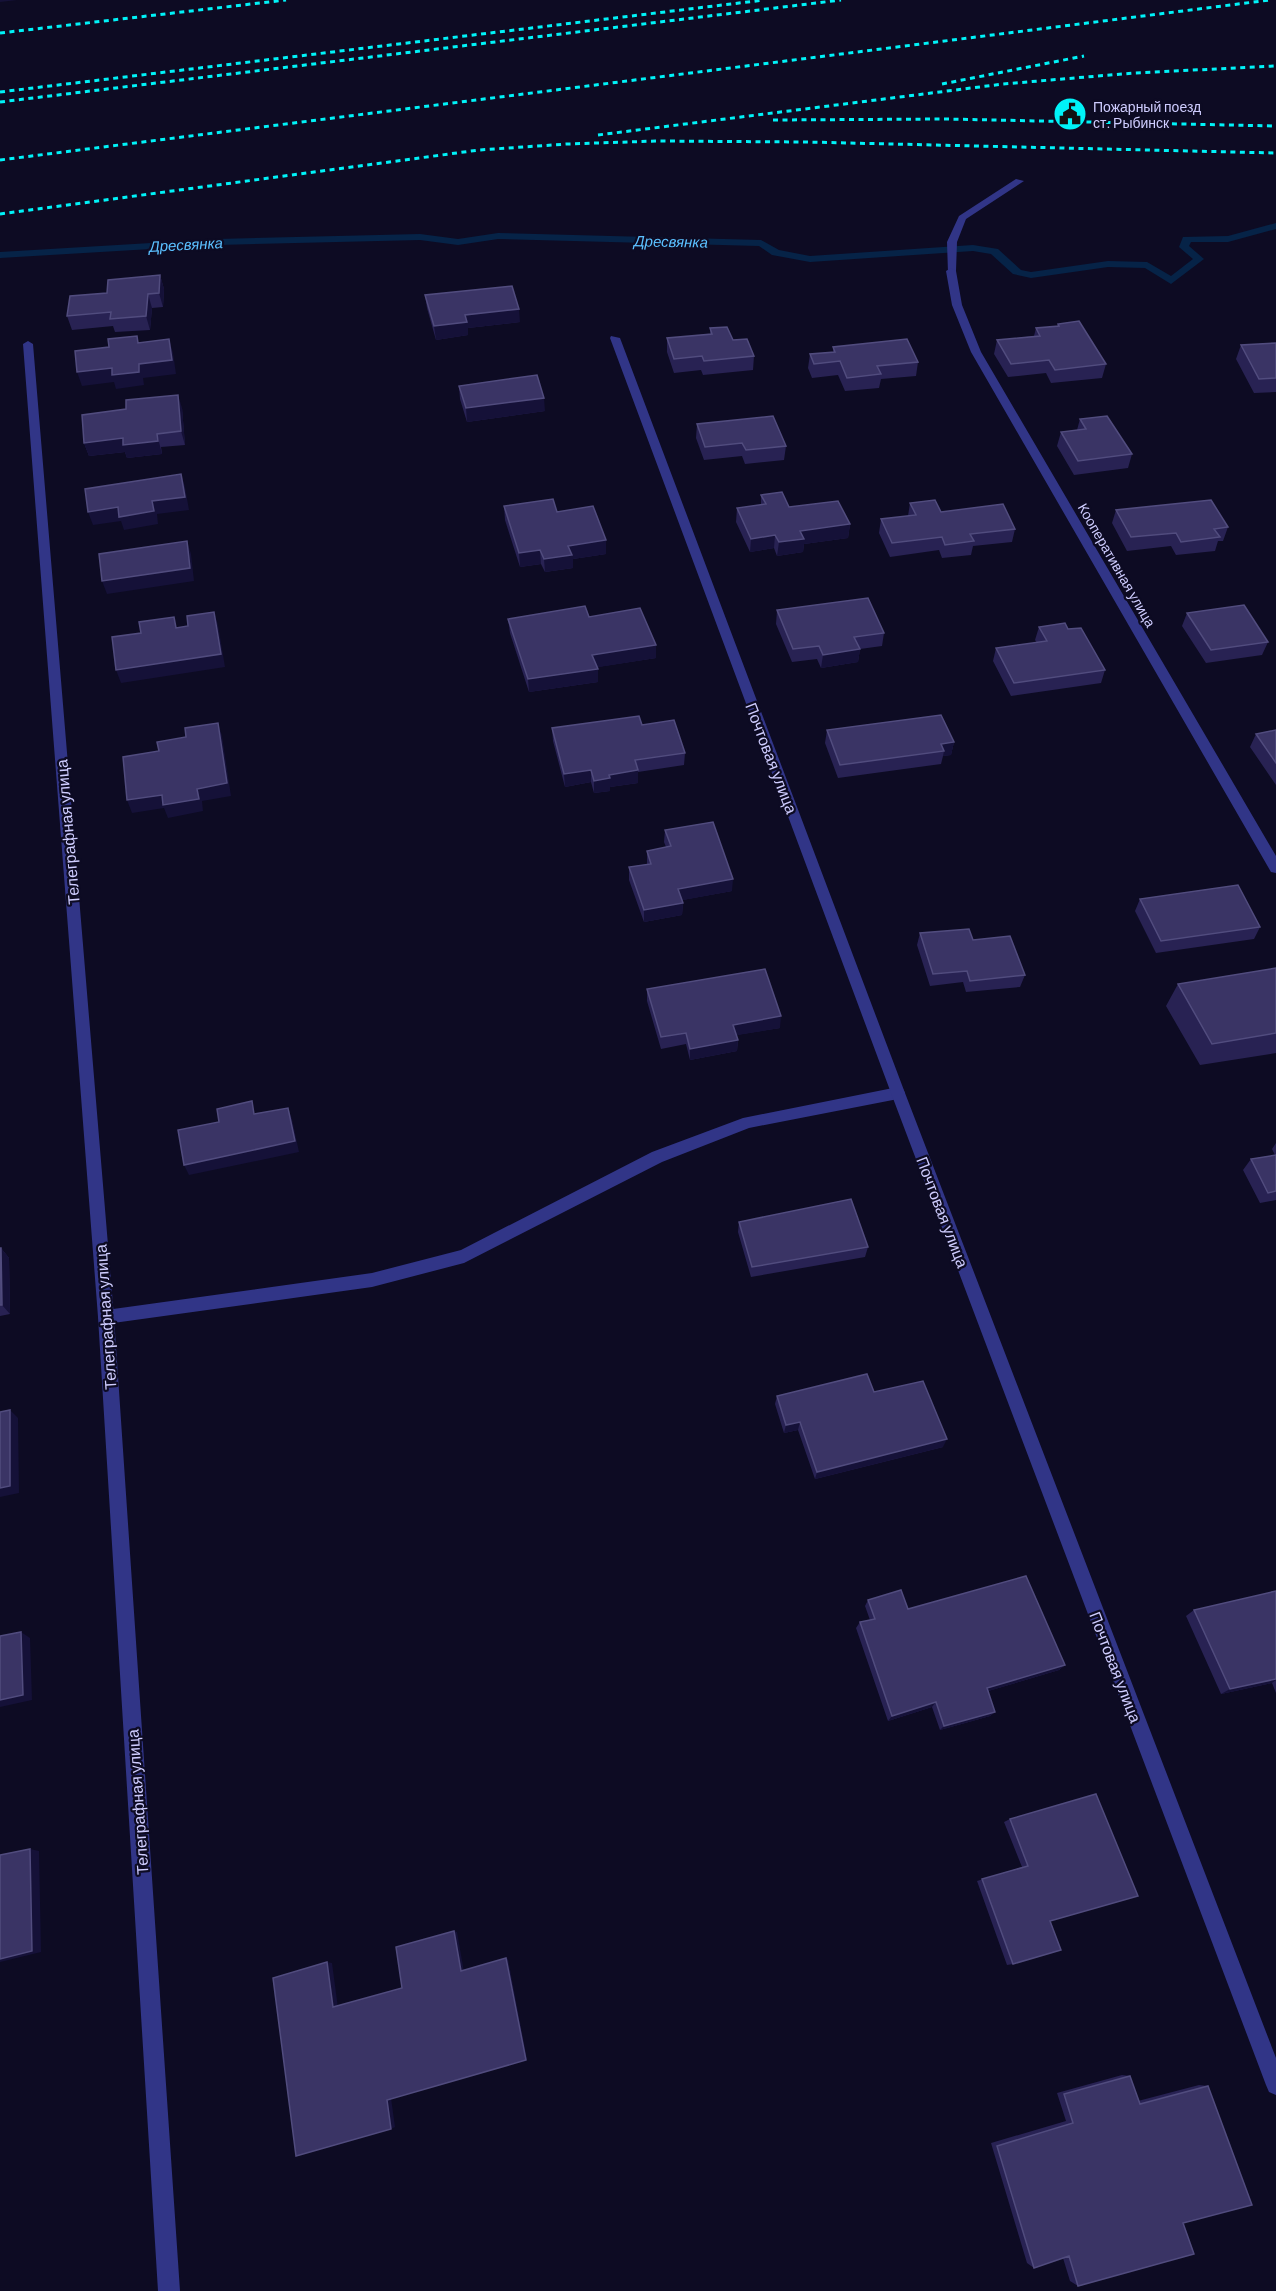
<svg xmlns="http://www.w3.org/2000/svg" width="1276" height="2291" font-family="Barlow,sans-serif">
<style>
.lines{fill:none;stroke-linecap:round;stroke-linejoin:round}
.stream{fill:#062347;fill-rule:evenodd}
.service{fill:#313587;fill-rule:evenodd}
.minor{fill:#313587;fill-rule:evenodd}
.rail{stroke:#00f3f8;stroke-width:3;stroke-dasharray:5 4.5;stroke-linecap:butt}
.wall{fill:#282253}
.shaded-wall{fill:#151138}
.building{fill:#3a3465;stroke:#514c7e;stroke-width:1.5}
.labels{text-anchor:middle;dominant-baseline:central;stroke-width:4.5;stroke-linejoin:round;paint-order:stroke}
.far-poi-label{font-size:14px;fill:#cfcdff;stroke:#0d0b23;text-anchor:start}
.far-street-label{font-size:14px;fill:#cfcdff;stroke:#0d0b23}
.far-water-label{font-size:15px;font-style:italic;fill:#5bc0ff;stroke:#0d0b23}
.street-label{font-size:16px;fill:#cfcdff;stroke:#0d0b23}
</style>
<rect width="100%" height="100%" fill="#0d0b23"/>
<g class="lines">
<path class="stream" d="M1276 223V229L1228 242H1191L1189 246 1204 259 1171 284 1145 268 1108 267 1031 278 1013 274 991 254 973 251 810 262 772 255 759 246 498 239 458 245 420 240 218 245 0 258V252L218 239 420 234 458 239 498 233 761 240 779 250 810 256 973 245 998 249 1021 270 1031 272 1108 261 1147 262 1171 276 1193 259 1179 247 1183 237 1228 236Z"/>
<path class="service" d="M1016 179 1024 181 966 219 957 242 956 271 948 273 947 242 959 216Z
M898 1087 903 1089 905 1093 903 1097 898 1099 749 1128 662 1162 464 1263 372 1287 106 1324 100 1322 98 1317 100 1312 106 1310 372 1273 461 1250 652 1152 743 1118Z"/>
<path class="minor" d="M951 268 956 271 962 305 981 352 1276 856V873L1271 872 971 352 952 305 946 271Z
M611 336 620 338 905 1093 1276 2058V2095L1269 2092 1266 2085 891 1093 610 338Z
M28 341 33 344 114 1317 180 2291H158L98 1317 23 344Z"/>
<path class="rail" d="M0 33 286 0
M942 84 1084 56
M0 92 764 0
M0 102 841 0
M773 120 946 119 1276 126
M598 135 1003 84 1134 73 1276 66
M0 160 1270 0
M0 214 479 150 567 144 657 141 806 142 1276 153"/>
</g>
<path class="wall" d="M160 275 164 289 163 307 152 308 150 330 115 332 113 326 72 330 67 316 107 293Z
M425 295 520 322 468 328V335L436 340 427 308Z
M1058 324 1106 364 1102 378 1051 383 1046 373 1008 377 994 354 997 340 1034 336 1036 328 1057 326Z
M710 328 733 340 754 356 753 370 703 375 701 370 674 373 667 352V338L710 334Z
M1276 343V392L1254 393 1236 359 1241 345Z
M833 347 918 362 916 376 881 379 879 388 845 391 838 375 812 378 808 368 810 354 833 352Z
M459 386 545 411 467 422 460 399Z
M182 408 185 445 161 447 162 454 127 458 125 452 89 456 84 443Z
M1080 419 1132 454 1128 468 1074 475 1057 446 1061 432 1077 430Z
M697 424 786 446 784 460 745 464 742 456 704 460 696 438Z
M761 495 789 507 850 524 848 538 804 544 803 552 777 556 774 548 750 552 736 522 737 508 761 505Z
M910 503 941 512 1015 529 1012 542 973 546 971 555 942 558 939 550 890 557 879 533 881 519 908 516Z
M504 506 557 512 606 554 573 559V568L545 572 541 564 520 567 505 520Z
M1116 510 1228 527 1223 541H1218L1215 551 1176 555 1171 546 1127 551 1112 523Z
M777 610 884 633 882 646 860 649 858 662 821 668 817 659 792 662 776 624Z
M1187 613 1268 642 1262 655 1206 663 1182 626Z
M589 617 656 645V658L597 667 598 682 529 692 510 633 508 619Z
M1039 627 1068 629 1105 670 1101 683 1011 696 993 661 996 648 1037 643 1035 640Z
M642 725 685 753 684 765 638 772V783L610 787V791L594 793 591 782 565 787 553 741 552 728Z
M827 730 954 742 951 755 943 756 941 764 838 778 825 743Z
M1276 730V785L1250 747 1256 734Z
M665 830 732 891 682 900 683 903 682 915 644 922 629 880V867L647 864V851L666 847 664 842Z
M1140 899 1260 927 1254 939 1156 953 1135 911Z
M920 933 973 940 1025 975 1020 987 966 992 963 982 930 986 917 945Z
M1276 968V1053L1200 1065 1166 1006 1178 984Z
M647 989 780 1028 736 1035 738 1040 737 1051 690 1060 686 1044 661 1049 647 1001Z
M1276 1143V1200L1260 1203 1243 1170 1251 1159 1275 1155 1272 1149Z
M739 1222 868 1247 865 1257 751 1277 738 1232Z
M0 1248H1L9 1258 10 1314 0 1316Z
M874 1392 943 1447 815 1479 798 1430 784 1433 775 1404 777 1396Z
M1276 1591V1693L1272 1683 1221 1694 1186 1616 1194 1610Z
M868 1600 908 1609 1065 1665 1059 1670 988 1691 995 1712 990 1716 940 1730 932 1707 888 1721 856 1628 860 1622 870 1620 865 1606Z
M1010 1819 1050 1921 1013 1964 1007 1965 977 1881 1022 1867 1004 1822Z
M1122 2075 1130 2076 1138 2101 1199 2085 1208 2086 1183 2223 1078 2286 1070 2281 1063 2258 1034 2268 1027 2263 991 2143 1066 2121 1057 2093Z"/>
<path class="shaded-wall" d="M0 0H17L0 2Z
M160 275 164 289 163 307 159 293Z
M148 294 152 308 150 330 146 316Z
M519 309 520 322 468 328V335L436 340 434 326 465 315Z
M169 339 173 353 176 374 143 378 144 385 116 389 114 382 82 386 77 372 139 364Z
M178 395 182 408 185 445 181 431Z
M544 398 545 411 467 422 466 408Z
M157 434 162 454 127 458 125 452 89 456 84 443Z
M181 474 185 487 189 510 157 514 158 524 124 530 121 521 93 525 88 512Z
M850 524 848 538 804 544 803 552 777 556 779 542 800 531Z
M775 535 774 548 750 552 751 539Z
M606 540V554L573 559V568L545 572 544 559 568 546Z
M187 541 191 554 194 581 107 594 102 581Z
M540 550 541 564 520 567 519 553Z
M214 612 218 625 225 667 121 683 116 670Z
M656 645V658L593 668 592 655Z
M860 649 858 662 821 668 823 655Z
M598 669V682L529 692 528 679Z
M218 723 222 736 231 796 202 801 203 811 168 818 164 808 132 813 127 800 197 789Z
M954 742 951 755 943 756 944 751 941 744Z
M591 770V782L565 787 564 774Z
M638 770V783L610 787V791L594 793V781L609 775Z
M733 879 732 891 678 901V889Z
M683 903 682 915 644 922V910Z
M781 1016 780 1028 732 1036 733 1025Z
M738 1040 737 1051 690 1060V1049Z
M288 1108 292 1119 299 1152 189 1175 184 1165Z
M1 1248 9 1258 10 1314 2 1305Z
M10 1410 18 1418 19 1493 0 1497V1488Z
M800 1422 798 1430 784 1433 786 1425Z
M947 1439 943 1447 815 1479 817 1472Z
M21 1632 30 1638 32 1700 0 1707V1700Z
M1065 1665 1059 1670 982 1693 987 1688Z
M1276 1679V1680L1272 1683 1221 1694 1230 1689Z
M936 1702 932 1707 888 1721 892 1716Z
M995 1712 990 1716 940 1730 944 1726Z
M30 1849 39 1851 41 1952 0 1962V1959Z
M454 1931 457 1932 464 1972 461 1971Z
M506 1958 508 1959 527 2059 526 2060Z
M327 1962 332 1963 338 2008 333 2007Z
M391 2098 395 2127 391 2129 387 2100Z"/>
<path class="building" d="M160 275 159 293 148 294 146 316 110 319 111 312 67 316 70 296 107 293 108 280Z
M512 286 519 309 465 315 467 322 434 326 425 295Z
M1079 321 1106 364 1055 370 1049 360 1011 364 997 340 1040 336 1036 328 1059 326 1058 324Z
M727 327 733 340 747 339 754 356 704 361 702 356 674 359 667 338 712 334 710 328Z
M137 336 138 343 169 339 172 360 139 364V372L112 375V368L77 372 75 351 109 347 108 339Z
M907 339 918 362 877 366 881 374 847 378 840 361 814 364 810 354 835 352 833 347Z
M1276 343V378L1259 379 1241 345Z
M537 375 544 398 466 408 459 386Z
M178 395 181 431 157 434 158 441 123 445V438L84 443 82 415 126 409V400Z
M773 416 786 446 746 450 742 443 705 447 697 424Z
M1107 416 1132 454 1078 461 1061 432 1086 429 1080 419Z
M181 474 185 497 152 501 154 511 119 517 118 507 88 512 85 489Z
M782 492 789 507 838 501 850 524 800 531 804 539 779 542 775 535 751 539 737 508 766 504 761 495Z
M553 499 557 512 593 506 606 540 568 546 572 555 544 559 540 550 519 553 504 506Z
M935 500 941 512 1003 504 1015 529 970 534 974 541 945 545 942 537 892 543 881 519 916 515 910 503Z
M1211 500 1228 527 1214 529 1220 537 1181 542 1176 533 1131 537 1116 510Z
M187 541 190 568 102 581 99 554Z
M868 598 884 633 854 637 860 649 823 655 819 646 793 649 777 610Z
M1244 605 1268 642 1211 650 1187 613Z
M585 606 589 617 640 608 656 645 592 655 598 669 528 679 508 619Z
M214 612 221 654 116 670 112 637 141 633 139 622 174 617 176 628 188 626 187 616Z
M1065 623 1068 629 1081 628 1105 670 1014 683 996 648 1047 641 1039 627Z
M941 715 954 742 941 744 944 751 840 765 827 730Z
M639 716 642 725 674 720 685 753 635 760 638 770 609 775 610 778 594 781 591 770 564 774 552 728Z
M218 723 227 783 197 789 199 799 163 805 162 795 127 800 123 757 159 751 157 742 186 737 185 728Z
M1276 730V763L1256 734Z
M713 822 733 879 678 889 683 903 644 910 629 867 651 864 647 851 671 846 665 830Z
M1238 885 1260 927 1161 941 1140 899Z
M969 929 973 940 1010 936 1025 975 970 981 967 971 933 974 920 933Z
M1276 968V1033L1212 1044 1178 984Z
M765 969 781 1016 733 1025 738 1040 690 1049 686 1033 661 1037 647 989Z
M252 1101 254 1114 288 1108 295 1141 184 1165 178 1130 219 1122 217 1109Z
M1276 1155V1191L1268 1193 1251 1159Z
M851 1199 868 1247 752 1267 739 1222Z
M0 1248H1L2 1305H0Z
M867 1374 874 1392 923 1381 947 1439 817 1472 800 1422 786 1425 777 1396Z
M10 1410V1486L0 1488V1412Z
M1026 1576 1065 1665 987 1688 995 1712 944 1726 936 1702 892 1716 860 1622 875 1619 868 1600 901 1590 908 1609Z
M1276 1591V1679L1230 1689 1194 1610Z
M21 1632 23 1695 0 1700V1636Z
M1096 1794 1138 1896 1050 1921 1061 1950 1013 1964 982 1879 1028 1866 1010 1819Z
M30 1849 32 1951 0 1959V1855Z
M454 1931 461 1971 506 1958 526 2060 387 2100 391 2129 296 2156 273 1978 327 1962 333 2007 402 1988 396 1947Z
M1130 2076 1140 2104 1208 2086 1252 2205 1183 2223 1194 2254 1078 2286 1069 2256 1034 2268 997 2146 1073 2123 1064 2094Z"/>
<defs>
<g id="civic-disc" transform="scale(1.725)"><circle r="9.5" fill="#00f3f8" stroke="#0d0b23"/><path d="M-.6-6.5H3V-4.5H.6V-3L4-1V1h2V6H-6V1h2V-1L-.6-3ZM-1.2 2.5V6h2.4V2.5Z" fill="#111"/></g>
</defs>
<g fill-rule="evenodd">
<use href="#civic-disc" x="1070" y="114"/>
</g>
<g class="labels">
<g class="far-poi-label">
<text x="1093" y="106">Пожарный поезд<tspan x="1093" dy="16">ст. Рыбинск</tspan></text>
</g>
<g class="far-street-label">
<text transform="translate(1117 565) rotate(60)">Кооперативная улица</text>
</g>
<g class="far-water-label">
<text transform="translate(671 241) rotate(1)">Дресвянка</text>
<text transform="translate(186 244) rotate(-3)">Дресвянка</text>
</g>
<g class="street-label">
<text transform="translate(772 758) rotate(69)">Почтовая улица</text>
<text transform="translate(67 832) rotate(-95)">Телеграфная улица</text>
<text transform="translate(943 1212) rotate(69)">Почтовая улица</text>
<text transform="translate(105 1317) rotate(-94)">Телеграфная улица</text>
<text transform="translate(1116 1667) rotate(69)">Почтовая улица</text>
<text transform="translate(137 1802) rotate(-94)">Телеграфная улица</text>
</g>
</g>
</svg>
